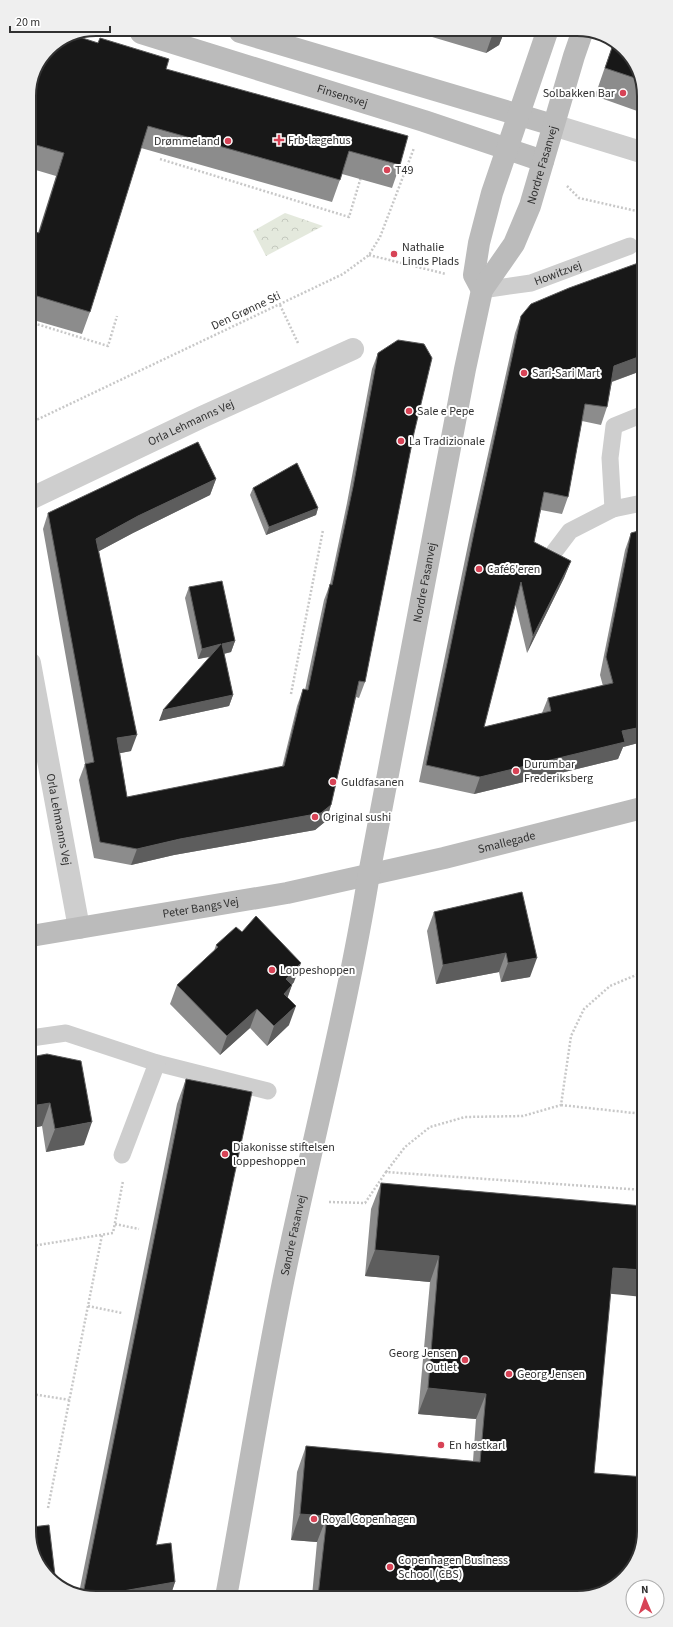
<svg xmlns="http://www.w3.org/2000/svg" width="673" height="1627" font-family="'Source Sans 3',sans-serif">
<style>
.park{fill:url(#park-crowns)}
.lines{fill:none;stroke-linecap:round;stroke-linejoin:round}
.path{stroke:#c8c8c8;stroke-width:2.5;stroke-dasharray:2 2;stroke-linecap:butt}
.lane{stroke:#cecece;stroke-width:17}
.street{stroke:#cecece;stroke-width:22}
.secondary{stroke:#bbb;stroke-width:22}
.wall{fill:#8c8c8c}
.shaded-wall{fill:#5d5d5d}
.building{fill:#181818;stroke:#5d5d5d}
.poi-dot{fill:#d74356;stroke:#fff;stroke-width:1.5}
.labels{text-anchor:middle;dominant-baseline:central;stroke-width:4;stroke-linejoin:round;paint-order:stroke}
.poi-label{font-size:12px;fill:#313131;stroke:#fff;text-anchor:start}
.street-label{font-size:12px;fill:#313131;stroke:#fff}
.rim{fill:none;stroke:#313131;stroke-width:2}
</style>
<defs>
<pattern id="park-crowns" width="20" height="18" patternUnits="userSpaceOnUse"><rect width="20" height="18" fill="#e4e9dd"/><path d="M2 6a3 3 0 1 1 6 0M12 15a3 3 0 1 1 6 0" fill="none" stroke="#c4c8be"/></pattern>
</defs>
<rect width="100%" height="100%" fill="#fff"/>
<path class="park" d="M285 213 323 226 266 256 253 231Z"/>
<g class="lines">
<path class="path" d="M160 159 349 217 361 177
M567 186 579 198 641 212
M369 255 446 274
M280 305 298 343
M30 322 108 346 117 316
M30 423 343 274 369 255 380 237 414 148
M291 694 323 530
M561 1105 643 1114
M386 1172 405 1147 430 1127 465 1117 523 1116 561 1105 571 1036 584 1009 610 986 636 975 643 974
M329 1202 365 1203 386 1172 643 1190
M115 1224 139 1229
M32 1246 113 1233 123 1181
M88 1306 122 1313
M32 1394 70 1400
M48 1508 102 1235"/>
<g class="lane">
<path id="s1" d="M482 290 531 283 630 246"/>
<path d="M613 509 610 458 614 426 641 415"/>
<path d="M548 560 570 531 613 509 642 503"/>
<path d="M31 1038 66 1033 157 1063 268 1091"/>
<path d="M122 1155 157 1063"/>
</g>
<g class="street">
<path d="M553 125 641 152"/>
<path id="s2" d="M30 499 202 417 353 349"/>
<path id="s3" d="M30 663 79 928"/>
</g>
<g class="secondary">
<path d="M240 32 553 125"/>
<path id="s4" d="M141 33 424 121 543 161"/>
<path d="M482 290 474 275 479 243 492 193 548 29"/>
<path id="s5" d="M31 936 287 893 444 858 642 808"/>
<path id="s6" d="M226 1597C247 1484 264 1370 288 1258 315 1130 348 1004 369 874L465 369 482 290 514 244 530 206 574 56 583 30"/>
</g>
</g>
<path class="wall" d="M505 30 499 45 486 53 412 31Z
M614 41 618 43 641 75 640 112 595 96Z
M166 69 400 165 392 188 342 174 332 202 141 148 90 312 82 334 30 319 29 230 38 233 56 176 29 168V92Z
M641 262V371L612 382 607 407 601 425 582 421 568 497 562 514 541 510 534 542 571 561 564 578 527 653 515 603 484 727 542 713 548 698 603 686 600 675 625 550 631 533 642 530V742L623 747 618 759 474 794 419 782 470 535 515 333 521 316Z
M378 353 414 433 365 682 359 698 356 697 331 805 326 821 315 830 174 855 131 865 94 858 79 780 85 764 43 529 48 513 216 479 210 495 133 533 99 551 131 751 120 753 127 797 282 767 297 706 303 689 305 690 324 600 330 584 347 503 372 369Z
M253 488 318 508 316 515 266 535 250 495Z
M189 587 235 641 231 652 224 654 233 695 229 706 159 721 210 657 198 659 185 598Z
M522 892 530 977 501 982 499 972 436 984 427 931 434 912Z
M216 945 294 982 292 985 287 998 289 1025 267 1046 250 1028 220 1055 170 1004 177 985 214 951Z
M31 1057 84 1145 46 1152 42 1126 32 1128Z
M186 1079 156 1545 175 1582 170 1597 91 1598 79 1593 177 1104Z
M381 1183 610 1294 594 1473 598 1595 312 1596 317 1542 291 1540 297 1472 306 1446 473 1461 476 1419 418 1414 430 1282 365 1276 371 1209Z"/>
<path class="shaded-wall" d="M494 30H505L499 45 486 53Z
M641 356V371L608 383 614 366Z
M216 479 210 495 133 533 90 556 96 539 138 516Z
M318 508 316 515 266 535 269 527Z
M571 561 564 578 527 653 533 636Z
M235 641 231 652 218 655 222 644Z
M221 644 217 655 198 659 202 649Z
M233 695 229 706 159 721 163 710Z
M642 727V742L623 747 618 759 474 794 480 777 622 731Z
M137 735 131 751 111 755 117 738Z
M331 805 326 821 315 830 174 855 131 865 137 849Z
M506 953 499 972 436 984 443 965Z
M537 958 530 977 501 982 508 963Z
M301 963 294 982 279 998 286 979Z
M292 985 285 1005 284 994Z
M296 1006 289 1025 267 1046 274 1026Z
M257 1009 250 1028 220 1055 227 1036Z
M50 1103 42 1126 32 1128 31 1106Z
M92 1122 84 1145 46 1152 55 1129Z
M375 1250 439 1256 430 1282 365 1276Z
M613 1268 643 1270V1297L603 1293Z
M428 1388 486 1394 476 1419 418 1414Z
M300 1514 327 1516 317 1542 291 1540Z
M175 1582 170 1597 115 1598 117 1592Z"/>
<path class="building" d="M70 34 98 43 100 38 169 59 166 69 408 136 400 165 349 151 340 180 148 126 90 312 30 294 29 230 39 233 64 153 29 143V92L49 48Z
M614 42 618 43 641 75V80L605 68Z
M641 262V356L614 366 607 407 585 404 568 497 544 492 534 542 571 561 533 636 521 582 484 727 551 711 548 698 613 683 606 657 631 533 642 530V727L622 731 625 742 480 777 426 765 477 518 521 316 531 304 569 288Z
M398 340 424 344 432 358 414 433 365 682 359 681 331 805 321 813 180 839 137 849 100 842 85 764 94 762 48 513 198 442 216 479 138 516 96 539 137 735 117 738 127 797 284 766 303 689 308 690 330 584 332 585 353 487 378 353Z
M297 463 318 508 269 527 253 488Z
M222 581 235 641 222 644 233 695 163 710 221 644 202 649 189 587Z
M522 892 537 958 508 963 506 953 443 965 434 912Z
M256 916 301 963 286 979 292 985 284 994 296 1006 274 1026 257 1009 227 1036 177 985 218 947 216 945 236 927 242 932Z
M47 1054 81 1061 92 1122 55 1129 50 1103 31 1106V1057Z
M186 1079 252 1092 156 1545 171 1543 175 1582 117 1592 118 1598H91L83 1594Z
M381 1183 643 1206V1270L613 1268 594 1473 644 1477V1531L630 1572 598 1595 318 1596 327 1516 300 1514 306 1446 480 1462 486 1394 428 1388 439 1256 375 1250Z
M49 1525 56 1584H55L32 1552V1527Z"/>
<g class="poi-dot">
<circle cx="623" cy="93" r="4"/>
<path d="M277 134h4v4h4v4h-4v4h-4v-4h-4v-4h4z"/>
<circle cx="228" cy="141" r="4"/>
<circle cx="387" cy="170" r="4"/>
<circle cx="394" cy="254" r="4"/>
<circle cx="524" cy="373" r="4"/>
<circle cx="409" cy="411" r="4"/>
<circle cx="401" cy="441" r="4"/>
<circle cx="479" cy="569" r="4"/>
<circle cx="516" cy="771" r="4"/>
<circle cx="333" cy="782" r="4"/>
<circle cx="315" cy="817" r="4"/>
<circle cx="272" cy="970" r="4"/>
<circle cx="225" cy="1154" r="4"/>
<circle cx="465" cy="1360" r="4"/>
<circle cx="509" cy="1374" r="4"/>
<circle cx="441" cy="1445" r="4"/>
<circle cx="314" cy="1519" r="4"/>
<circle cx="390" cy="1567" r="4"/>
</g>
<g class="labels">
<g class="poi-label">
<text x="615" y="93" text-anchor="end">Solbakken Bar</text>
<text x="288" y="140">Frb-lægehus</text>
<text x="220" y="141" text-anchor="end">Drømmeland</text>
<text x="395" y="170">T49</text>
<text x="402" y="247">Nathalie<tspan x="402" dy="14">Linds Plads</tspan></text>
<text x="532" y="373">Sari-Sari Mart</text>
<text x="417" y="411">Sale e Pepe</text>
<text x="409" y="441">La Tradizionale</text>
<text x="487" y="569">Café6'eren</text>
<text x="524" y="764">Durumbar<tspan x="524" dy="14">Frederiksberg</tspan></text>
<text x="341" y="782">Guldfasanen</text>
<text x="323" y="817">Original sushi</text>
<text x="280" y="970">Loppeshoppen</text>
<text x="233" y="1147">Diakonisse stiftelsen<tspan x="233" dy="14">loppeshoppen</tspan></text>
<text x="457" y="1353" text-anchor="end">Georg Jensen<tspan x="457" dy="14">Outlet</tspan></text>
<text x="517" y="1374">Georg Jensen</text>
<text x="449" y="1445">En høstkarl</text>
<text x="322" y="1519">Royal Copenhagen</text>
<text x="398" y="1560">Copenhagen Business<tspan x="398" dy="14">School (CBS)</tspan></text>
</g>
<g class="street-label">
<text stroke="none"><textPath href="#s4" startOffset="211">Finsensvej</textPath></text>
<text stroke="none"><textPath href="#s6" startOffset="1472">Nordre Fasanvej</textPath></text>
<text stroke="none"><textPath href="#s1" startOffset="78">Howitzvej</textPath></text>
<text transform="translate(246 311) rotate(-25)">Den Grønne Sti</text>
<text stroke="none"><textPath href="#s2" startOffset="178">Orla Lehmanns Vej</textPath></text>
<text stroke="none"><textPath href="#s6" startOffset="1034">Nordre Fasanvej</textPath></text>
<text stroke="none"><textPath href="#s3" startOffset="159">Orla Lehmanns Vej</textPath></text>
<text stroke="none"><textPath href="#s5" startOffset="485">Smallegade</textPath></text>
<text stroke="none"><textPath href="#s5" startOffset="172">Peter Bangs Vej</textPath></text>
<text stroke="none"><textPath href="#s6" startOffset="368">Søndre Fasanvej</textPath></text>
</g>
</g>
<path d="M0 0H673V1627H0ZM96 36H577A60 60 0 0 1 637 96V1531A60 60 0 0 1 577 1591H96A60 60 0 0 1 36 1531V96A60 60 0 0 1 96 36Z" fill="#efefef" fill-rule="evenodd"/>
<path class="rim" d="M96 36H577A60 60 0 0 1 637 96V1531A60 60 0 0 1 577 1591H96A60 60 0 0 1 36 1531V96A60 60 0 0 1 96 36Z"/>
<g transform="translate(645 1599) rotate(358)"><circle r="19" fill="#ffffff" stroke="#adadad"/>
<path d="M0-3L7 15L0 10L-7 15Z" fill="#d74356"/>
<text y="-6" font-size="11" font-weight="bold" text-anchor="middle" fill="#313131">N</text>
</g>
<path d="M10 26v6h100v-6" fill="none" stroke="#313131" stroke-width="2"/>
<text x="16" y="26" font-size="12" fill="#313131" stroke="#ffffff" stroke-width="3" paint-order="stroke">20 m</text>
</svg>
